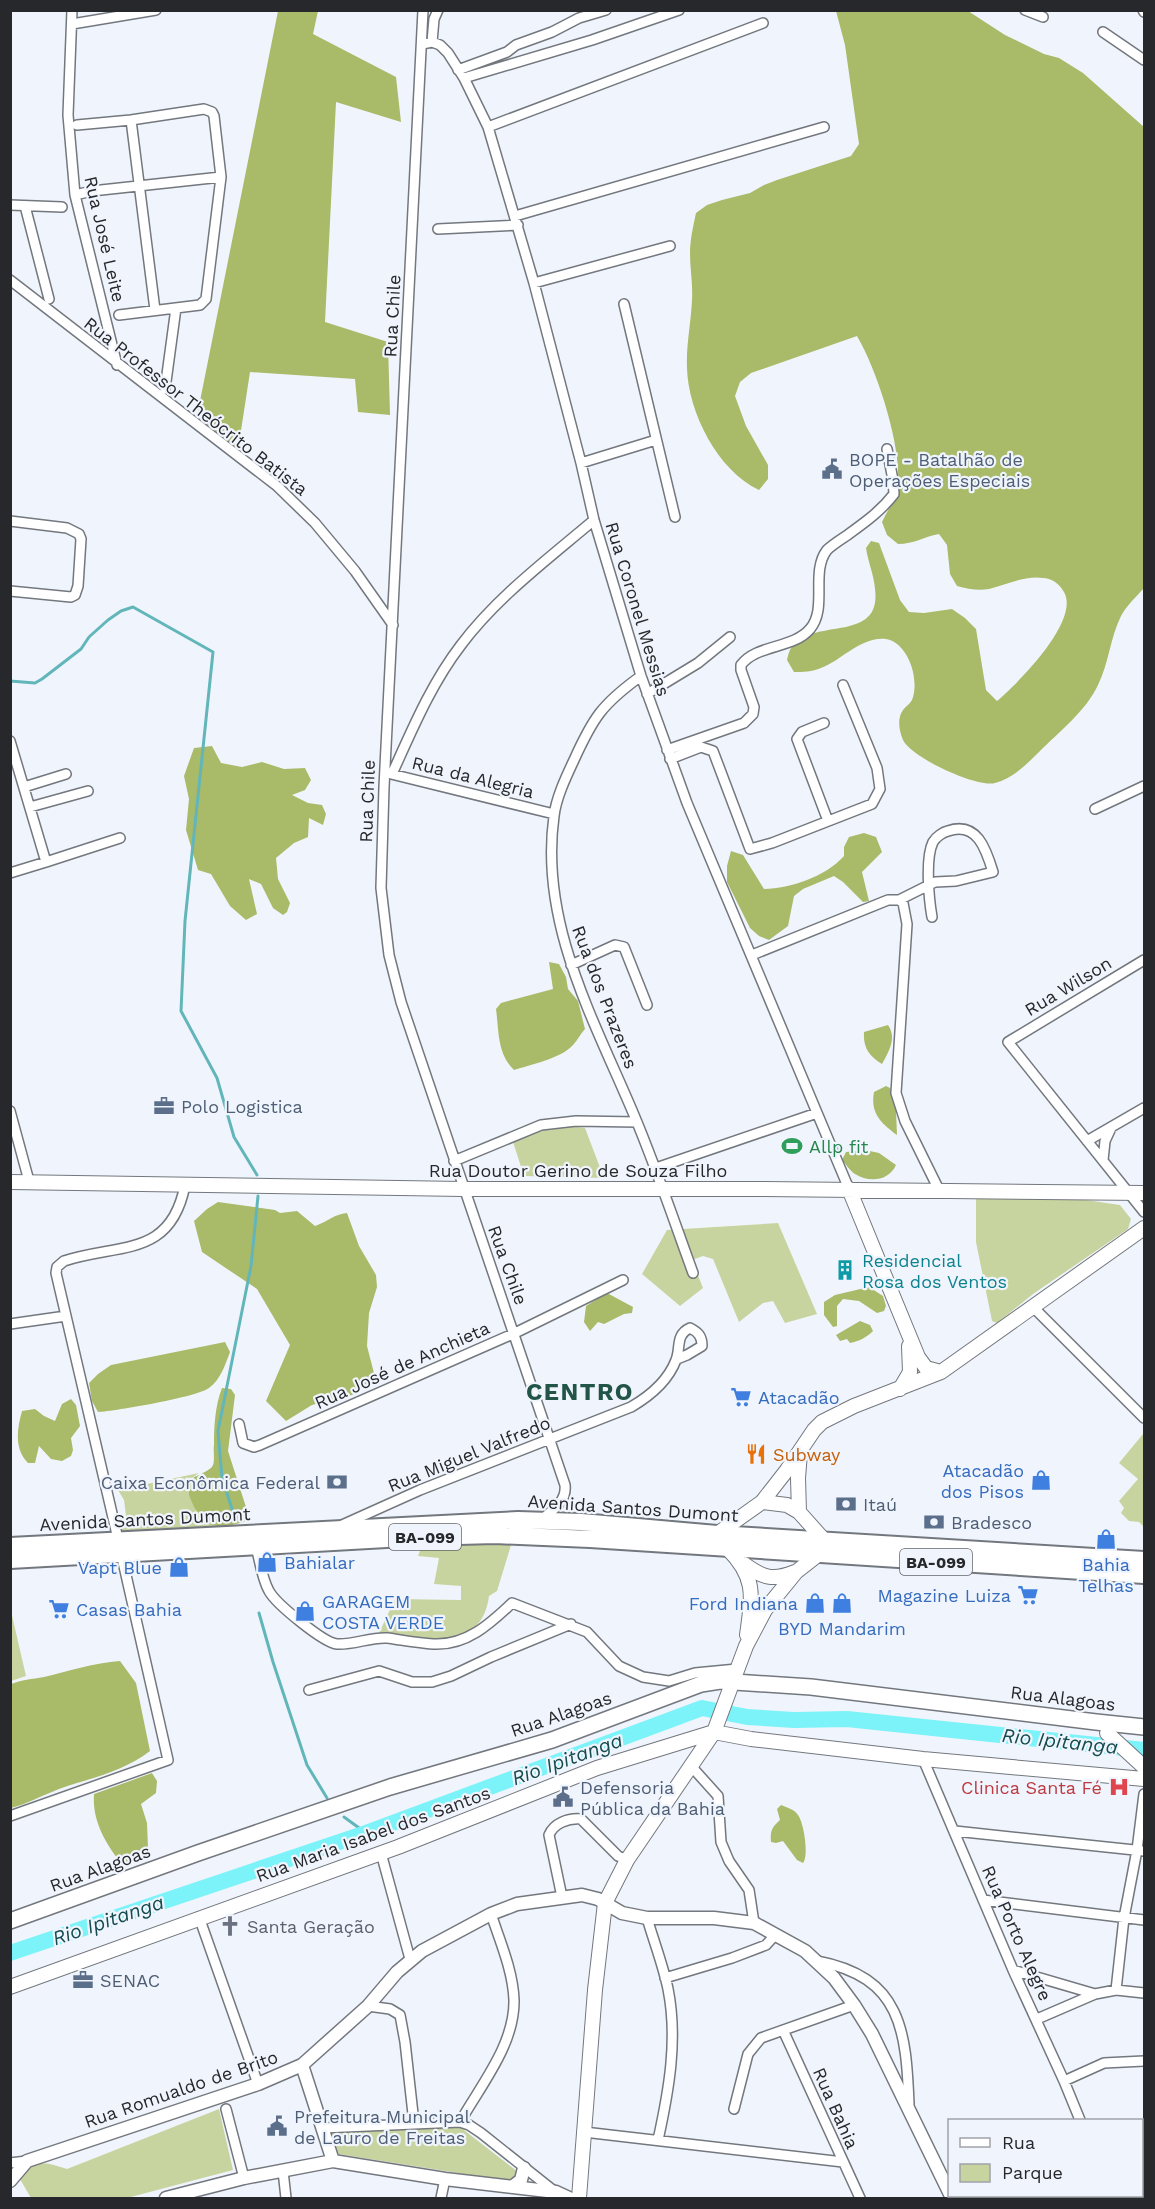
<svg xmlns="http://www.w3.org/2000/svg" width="1155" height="2209" font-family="'Work Sans',sans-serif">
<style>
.green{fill:#c8d49f}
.forest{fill:#a9ba68}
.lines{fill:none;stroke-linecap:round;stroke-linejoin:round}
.stream{stroke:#62b6ba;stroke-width:3}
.river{stroke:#7bf3f8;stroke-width:16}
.minor-casing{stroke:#73777e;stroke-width:12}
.tertiary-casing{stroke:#73777e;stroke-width:15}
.secondary-casing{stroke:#73777e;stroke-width:16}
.primary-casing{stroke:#73777e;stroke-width:18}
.trunk-casing{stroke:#73777e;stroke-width:20}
.minor{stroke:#fff;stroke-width:9}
.tertiary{stroke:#fff;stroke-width:12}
.secondary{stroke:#fff;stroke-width:14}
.primary{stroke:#fff;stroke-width:15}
.trunk{stroke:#fff;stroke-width:16}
.labels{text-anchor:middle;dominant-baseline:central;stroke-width:4.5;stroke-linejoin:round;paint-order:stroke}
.shield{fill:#f0f5fd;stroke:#63666a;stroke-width:1.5}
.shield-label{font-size:16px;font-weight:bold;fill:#27282b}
.street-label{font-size:18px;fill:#27282b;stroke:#f0f5fd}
.service-label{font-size:18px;fill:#4e5e75;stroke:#f0f5fd;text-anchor:start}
.leisure-label{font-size:18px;fill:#27864d;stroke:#f0f5fd;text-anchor:start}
.culture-label{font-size:18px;fill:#0d838f;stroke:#f0f5fd;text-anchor:start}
.shop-label{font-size:18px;fill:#366cbe;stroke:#f0f5fd;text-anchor:start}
.food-label{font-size:18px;fill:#c56008;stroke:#f0f5fd;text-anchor:start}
.health-label{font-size:18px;fill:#be3a42;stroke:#f0f5fd;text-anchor:end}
.worship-label{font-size:18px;fill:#5b616d;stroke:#f0f5fd;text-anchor:start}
.water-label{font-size:20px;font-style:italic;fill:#154b4e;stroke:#f0f5fd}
.district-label{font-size:24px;font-weight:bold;letter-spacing:1.5px;fill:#225547;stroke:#f0f5fd}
</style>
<rect width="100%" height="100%" fill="#f0f5fd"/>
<path class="green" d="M569 1126 585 1128 604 1178 524 1176 513 1142 534 1131Z
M976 1196 1066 1197 1120 1205 1131 1219 1128 1229 1033 1294 997 1323 992 1321 976 1242Z
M778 1223 817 1314 785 1323 773 1301 763 1303 739 1322 713 1259 703 1256 692 1260 703 1288 680 1306 642 1274 667 1230Z
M1143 1434 1144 1435V1527L1139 1522 1129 1521 1121 1513 1124 1508 1119 1501 1138 1479 1119 1463Z
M199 1473 189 1480 207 1524 217 1526 121 1531 118 1525 126 1516 124 1500 118 1490Z
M512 1542 497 1591 489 1596C482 1654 420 1639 379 1633L395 1599 461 1600V1586L434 1584 439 1558 418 1556 423 1543Z
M11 1611 26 1676 11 1681H10Z
M219 2109 233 2170 127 2198H31L17 2174C39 2161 43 2161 67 2169Z
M328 2127H460L518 2172 515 2182 338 2154Z"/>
<path class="forest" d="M278 11H318L313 34 396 77 401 122 336 102 325 322 388 342 390 415 358 412 355 379 250 372 238 450 197 416Z
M836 11H968L1005 35 1044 54 1059 58 1083 73 1144 127V588C1136 597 1127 605 1121 616 1110 638 1109 663 1098 685 1086 711 1059 732 1039 752 1026 765 1013 778 995 783 976 788 911 757 903 740 899 731 897 718 903 710 906 706 910 704 912 700 920 681 909 643 886 639 861 636 841 661 821 668 812 672 803 672 794 672L787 660C788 656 789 650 792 647 813 617 882 644 875 589 874 575 868 562 866 548L871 541 879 543 900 600 909 612 924 613 952 609 965 618 976 629 986 690 997 701C1018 683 1085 617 1062 589 1058 583 1051 578 1043 578 1025 575 1006 585 989 589 978 591 968 589 957 586L950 574 947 545 939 534C923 537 914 544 898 544L887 535 882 522C888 509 897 497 898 483 901 444 877 370 857 336L751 373 740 382 735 396 746 426 768 465V479L759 490C718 471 688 412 687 368 686 345 691 323 692 300 693 284 690 269 690 254 690 240 693 227 696 213L707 205 722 200 750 193 764 185 777 180 851 156 859 144 845 45Z
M212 746 221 763 242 767 262 762 284 769 305 768 311 780 305 790 292 795 308 803 322 805 326 814 323 825 309 818 308 837 294 843 276 858 278 879 290 903 287 912 283 915 273 908 261 884 249 879 257 914 246 920 230 906 211 874 198 870 186 830 189 799 184 776 194 748Z
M864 833 876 837 882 852 862 872 869 901 863 902 843 882 834 876 803 889 794 896 788 926 769 940 759 936 750 928 727 882V866L731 851 743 855 764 889C791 888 825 877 844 856V847L849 837Z
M549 962 559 964 566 977 568 989 578 1001 585 1029C580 1034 578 1040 573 1045 562 1058 530 1065 514 1070 497 1054 499 1031 496 1009L501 1003 553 989Z
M888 1025C897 1038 889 1051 882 1064 869 1056 863 1048 864 1032Z
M886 1086 890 1088 896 1111 897 1135C881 1123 870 1113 874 1092Z
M865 1150 879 1153 896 1165C889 1181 869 1183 855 1174 850 1171 846 1164 842 1160L846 1152Z
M218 1202 275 1210 280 1213 297 1211 315 1226C327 1222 334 1214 347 1213L359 1246 376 1275 377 1287 369 1313 367 1346 375 1377 352 1395 312 1405 286 1421 266 1401 290 1345 257 1289 202 1252 194 1221 207 1209Z
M869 1287 883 1296 886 1306 884 1311 877 1313 859 1301 843 1299 837 1306V1326L833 1327 824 1315V1302L835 1295Z
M607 1293 633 1307 632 1313 624 1314 604 1324 598 1322 590 1331 584 1322 586 1306Z
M860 1321 870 1325 873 1331C866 1338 859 1341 850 1343L847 1339 840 1341 836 1335Z
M225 1342 230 1352C225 1365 221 1379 209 1388 197 1397 116 1411 98 1412L92 1401 89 1383 98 1374 111 1365Z
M222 1388 231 1389 235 1395 228 1451 246 1507 248 1518 244 1522 232 1525 217 1526 207 1524 194 1507 189 1495V1480C195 1476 211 1471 213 1465 215 1460 213 1450 214 1445 214 1426 215 1406 222 1388Z
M71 1399 76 1405 80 1426 71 1438 73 1450 71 1456 62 1461 51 1459 39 1446 35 1463H28C14 1449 17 1429 22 1411L35 1409 44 1416 55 1421 62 1404Z
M120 1661 136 1683 150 1751C123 1772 90 1778 59 1789 43 1795 27 1804 11 1808V1684C21 1680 32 1679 44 1677 69 1671 94 1663 120 1661Z
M152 1773 157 1781 156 1793 141 1804 147 1823 148 1848 140 1860 123 1865C106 1845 92 1821 94 1794Z
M781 1805C788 1808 794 1809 798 1815 804 1823 809 1856 803 1863L797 1860 783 1841 776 1843 771 1842C770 1831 772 1827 780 1820L777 1809Z"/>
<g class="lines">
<path class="stream" d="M10 681 35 683 42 679 81 649 89 637 108 620 121 611 133 607 213 652 185 921 181 1011 217 1078 234 1137 257 1175
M234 1515 222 1478 218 1431 251 1266 258 1196
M259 1613 273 1662 307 1765 327 1798
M344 1817 366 1833"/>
<path class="river" d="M10 1953 366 1833 702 1708 747 1717 794 1720 847 1719 1144 1750"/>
<g class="minor-casing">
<path id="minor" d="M72 10 68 115 75 195 117 365
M423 10 384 787 381 888 389 955 401 1002 565 1485C567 1502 552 1510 540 1521
M1025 10 1043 17
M1143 10 1144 12
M72 24 156 10
M1103 32 1144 60
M432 42 434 19 438 10
M422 44 432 42 440 45 448 53 464 78 488 127 534 283 581 463 594 520 641 676 687 803 849 1189
M458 70 507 52 516 45 552 32 579 18 606 10
M464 78 592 40 679 10
M131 120 155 310
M77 125 131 120 204 109 212 112 214 116 221 177 206 299 200 305 119 315
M488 127 763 23
M75 195 92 191 221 177
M10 205 62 207
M25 206 49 299
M515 216 824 127
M438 229 518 225
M10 280 277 486 315 523 355 571 393 625
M534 283 670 246
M624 304 675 517
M165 389 176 308
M581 463 656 440
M10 521 67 528 79 534 81 539 78 586 75 595 71 597 10 591
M641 676C602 704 593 718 574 760 566 777 556 798 554 816 539 923 594 1020 634 1115 656 1167 674 1221 693 1273
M647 694 698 663 730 637
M824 723 802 732 797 739 828 821
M10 741 46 862 10 873
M667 750 744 723 753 714 754 707 741 670V665C757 644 793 649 810 629 828 608 810 572 827 550 832 545 840 540 846 536 864 523 880 512 894 494L893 480 887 449
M670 759 701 747 713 751 750 849 772 843 872 804 880 789 877 768 843 685
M387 773 554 814
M392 774C412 730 431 684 461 645 497 597 548 559 594 520
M24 787 66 774
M30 807 88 791
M1095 809 1144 786
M46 862 120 838
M899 900 935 882 956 881 993 872C986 849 977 821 948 831 943 832 936 837 933 842 925 858 929 900 932 917
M752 955 888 900H899L903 903 907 924 896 1093 905 1121 940 1192
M1144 960 1008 1042 1144 1212
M571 965 615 945 624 947 647 1005
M10 1111 29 1181
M1087 1141 1144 1108
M1103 1160 1105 1141 1111 1128
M454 1161 541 1125 576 1121 637 1122
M656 1168 817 1113
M1032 1306 1144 1418
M10 1324 66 1316
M239 1424 243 1443 254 1447 260 1445 515 1333 623 1280
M342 1525 420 1490 631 1407C650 1396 668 1381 676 1360 681 1348 675 1335 690 1328 698 1332 702 1336 702 1346L687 1355 677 1359
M118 1539 56 1273 57 1267 64 1261C119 1243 171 1258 185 1185
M256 1547C260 1561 262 1579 269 1591 276 1604 324 1643 337 1644 354 1645 370 1637 387 1638 402 1640 418 1643 433 1644 466 1646 490 1624 512 1603L587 1632 619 1666 643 1677 669 1681 695 1673 737 1669
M309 1690 379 1671 412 1682H432L451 1676 491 1657 571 1624
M923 1759 1013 1970 1064 2081 1080 2120
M691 1766 718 1796 721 1842 729 1861 749 1890 754 1923
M10 1816 168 1760 121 1553
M955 1831 1144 1851
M381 1853 410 1959
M562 1897 549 1835C554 1823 568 1818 581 1819L618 1856 627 1860
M983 1900 1144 1920
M199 1917 258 2084
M647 1918C654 1942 663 1965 668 1989 678 2039 669 2090 658 2140
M817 1961C902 1977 906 2031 909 2104
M1013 1970 1095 1994 1116 1990 1144 1993
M665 1978 732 1958 766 1945 776 1934
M1116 1990 1124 1918 1137 1850 1144 1794
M368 2006 390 2009 400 2015 405 2042 414 2123
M1037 2019 1095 1994
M783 2030 860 2198
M1064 2081 1104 2063 1144 2061
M226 2109 244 2178
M734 2109 748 2054 761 2038 854 2005
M460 2122C481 2085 515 2044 514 2000 513 1971 500 1941 491 1914
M322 2128 460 2122 469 2125 481 2133 554 2191
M1142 2128 1144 2129
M584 2132 843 2162
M10 2163 27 2161
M283 2171 286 2198
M441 2198 445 2179
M1088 2198V2196"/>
</g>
<g class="tertiary-casing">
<path id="tertiary" d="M302 2065 333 2161
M10 2181 27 2161 258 2084 302 2065 368 2006 397 1972 422 1951 491 1914 517 1904 582 1895 598 1899 622 1913 647 1918H714L754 1923 805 1951 834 1978 854 2005 872 2034 950 2194
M512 2187 521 2180 524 2168
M166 2198 244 2178 333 2161 445 2179 556 2192 569 2198"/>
</g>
<g class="secondary-casing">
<path id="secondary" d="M10 1182 463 1189H764L1144 1193
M849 1189 918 1357 926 1368 941 1372
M900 1389 910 1372 909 1346
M800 1453 798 1478 799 1512 824 1540
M762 1502 787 1505 799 1512
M717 1534 762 1502 787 1470 814 1430 822 1422 854 1406 941 1372 1144 1228
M728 1549C757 1578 752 1597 747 1635
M744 1564C763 1578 773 1581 795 1572
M1107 1733 1144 1767
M10 1987 398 1847 597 1768 714 1732 751 1739 923 1759 1144 1779
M579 2198 595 1990 605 1903 627 1860 714 1732 746 1646 765 1610 796 1572 819 1554"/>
</g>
<g class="primary-casing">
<path id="primary" d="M10 1921 198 1853 390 1787 552 1740 701 1684 720 1681 811 1687 1096 1722 1144 1727"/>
</g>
<g class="trunk-casing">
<path id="trunk" d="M10 1546 518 1520 581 1522 717 1534 1144 1560
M10 1560 422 1537 495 1535 590 1539 1144 1575"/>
</g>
<use href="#minor" class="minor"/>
<use href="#tertiary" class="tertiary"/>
<use href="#secondary" class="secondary"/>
<use href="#primary" class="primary"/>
<use href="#trunk" class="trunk"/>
</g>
<defs>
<g id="civic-bare" transform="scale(1.62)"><path d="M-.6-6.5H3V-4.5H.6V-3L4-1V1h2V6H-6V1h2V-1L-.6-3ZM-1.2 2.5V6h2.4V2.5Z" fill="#5c6f8a" stroke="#f0f5fd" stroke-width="2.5" paint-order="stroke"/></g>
<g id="office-bare" transform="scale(1.62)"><path d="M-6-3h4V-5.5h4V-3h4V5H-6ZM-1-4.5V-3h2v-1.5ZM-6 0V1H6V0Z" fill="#5c6f8a" stroke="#f0f5fd" stroke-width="2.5" paint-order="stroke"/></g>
<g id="stadium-bare" transform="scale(1.62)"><path d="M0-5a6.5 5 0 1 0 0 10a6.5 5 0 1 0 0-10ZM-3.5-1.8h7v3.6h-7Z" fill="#2e9e5b" stroke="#f0f5fd" stroke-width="2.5" paint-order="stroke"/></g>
<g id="building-bare" transform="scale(1.62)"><path d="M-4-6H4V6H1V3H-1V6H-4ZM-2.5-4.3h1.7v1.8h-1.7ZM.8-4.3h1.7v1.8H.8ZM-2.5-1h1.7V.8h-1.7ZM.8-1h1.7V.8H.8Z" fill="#0f9aa8" stroke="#f0f5fd" stroke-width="2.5" paint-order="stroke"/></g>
<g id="supermarket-bare" transform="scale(1.62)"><path d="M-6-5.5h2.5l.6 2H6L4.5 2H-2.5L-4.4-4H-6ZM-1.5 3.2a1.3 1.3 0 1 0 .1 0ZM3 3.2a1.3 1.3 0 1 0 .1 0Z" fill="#3f7fe0" stroke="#f0f5fd" stroke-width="2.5" paint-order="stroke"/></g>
<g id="restaurant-bare" transform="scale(1.62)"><path d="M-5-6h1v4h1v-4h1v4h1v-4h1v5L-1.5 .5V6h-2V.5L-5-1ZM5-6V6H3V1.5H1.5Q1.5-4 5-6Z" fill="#e8710a" stroke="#f0f5fd" stroke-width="2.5" paint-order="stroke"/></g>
<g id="shop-bare" transform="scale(1.62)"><path d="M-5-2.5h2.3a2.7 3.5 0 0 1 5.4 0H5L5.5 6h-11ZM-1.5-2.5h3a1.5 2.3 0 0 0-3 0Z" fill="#3f7fe0" stroke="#f0f5fd" stroke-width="2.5" paint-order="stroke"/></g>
<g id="bank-bare" transform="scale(1.62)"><path d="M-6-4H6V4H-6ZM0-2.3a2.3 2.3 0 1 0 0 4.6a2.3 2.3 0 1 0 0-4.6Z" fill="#5c6f8a" stroke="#f0f5fd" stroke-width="2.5" paint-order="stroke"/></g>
<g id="hospital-bare" transform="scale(1.62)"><path d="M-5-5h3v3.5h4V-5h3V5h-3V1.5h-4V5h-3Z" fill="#e0444e" stroke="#f0f5fd" stroke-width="2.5" paint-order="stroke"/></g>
<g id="church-bare" transform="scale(1.62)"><path d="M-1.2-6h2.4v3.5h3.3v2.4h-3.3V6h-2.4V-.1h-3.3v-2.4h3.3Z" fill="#6b7280" stroke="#f0f5fd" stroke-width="2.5" paint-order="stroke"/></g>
</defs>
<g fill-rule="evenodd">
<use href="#civic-bare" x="832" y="469"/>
<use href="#office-bare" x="164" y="1106"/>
<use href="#stadium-bare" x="792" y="1146"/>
<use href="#building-bare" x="845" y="1270"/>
<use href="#supermarket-bare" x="741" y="1397"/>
<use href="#restaurant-bare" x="756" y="1454"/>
<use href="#shop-bare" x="1041" y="1480"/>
<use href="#bank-bare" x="337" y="1482"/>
<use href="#bank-bare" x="846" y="1504"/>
<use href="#bank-bare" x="934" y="1522"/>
<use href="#shop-bare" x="1106" y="1539"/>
<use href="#shop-bare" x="267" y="1562"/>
<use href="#shop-bare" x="179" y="1567"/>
<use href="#supermarket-bare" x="1028" y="1595"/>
<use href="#shop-bare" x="815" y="1603"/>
<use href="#shop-bare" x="842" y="1603"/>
<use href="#supermarket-bare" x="59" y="1609"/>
<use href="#shop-bare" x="305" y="1611"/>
<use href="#hospital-bare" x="1119" y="1787"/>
<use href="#civic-bare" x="563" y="1797"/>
<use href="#church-bare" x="230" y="1926"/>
<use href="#office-bare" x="83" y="1980"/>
<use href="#civic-bare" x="277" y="2126"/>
</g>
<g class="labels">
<g class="shield">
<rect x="389" y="1524" width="72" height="26" rx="4.5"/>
<rect x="900" y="1549" width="72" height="26" rx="4.5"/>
</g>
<g class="shield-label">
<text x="425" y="1537">BA-099</text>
<text x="936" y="1562">BA-099</text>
</g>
<g class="street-label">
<text transform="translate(105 239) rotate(77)">Rua José Leite</text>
<text transform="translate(392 316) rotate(-87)">Rua Chile</text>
<text transform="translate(196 406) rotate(38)">Rua Professor Theócrito Batista</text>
<text transform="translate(638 609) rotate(73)">Rua Coronel Messias</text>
<text transform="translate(473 777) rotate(14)">Rua da Alegria</text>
<text transform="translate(367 801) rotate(-88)">Rua Chile</text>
<text transform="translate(1068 986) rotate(-31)">Rua Wilson</text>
<text transform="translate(605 997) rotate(69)">Rua dos Prazeres</text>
<text x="578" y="1170">Rua Doutor Gerino de Souza Filho</text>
<text transform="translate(508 1265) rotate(70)">Rua Chile</text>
<text transform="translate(402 1365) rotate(-24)">Rua José de Anchieta</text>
<text transform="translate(469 1454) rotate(-22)">Rua Miguel Valfredo</text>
<text transform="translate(633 1508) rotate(4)">Avenida Santos Dumont</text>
<text transform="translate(145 1519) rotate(-3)">Avenida Santos Dumont</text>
<text transform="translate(1063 1698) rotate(7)">Rua Alagoas</text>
<text transform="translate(561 1714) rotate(-19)">Rua Alagoas</text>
<text transform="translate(373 1834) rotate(-20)">Rua Maria Isabel dos Santos</text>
<text transform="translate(100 1868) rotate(-20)">Rua Alagoas</text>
<text transform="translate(1017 1933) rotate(66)">Rua Porto Alegre</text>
<text transform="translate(181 2089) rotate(-19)">Rua Romualdo de Brito</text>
<text transform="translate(836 2108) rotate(66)">Rua Bahia</text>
</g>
<g class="service-label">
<text x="849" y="459">BOPE - Batalhão de<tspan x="849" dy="21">Operações Especiais</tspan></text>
<text x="181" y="1106">Polo Logistica</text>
<text x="320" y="1482" text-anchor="end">Caixa Econômica Federal</text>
<text x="863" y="1504">Itaú</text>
<text x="951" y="1522">Bradesco</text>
<text x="580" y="1787">Defensoria<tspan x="580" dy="21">Pública da Bahia</tspan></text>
<text x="100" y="1980">SENAC</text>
<text x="294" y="2116">Prefeitura Municipal<tspan x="294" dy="21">de Lauro de Freitas</tspan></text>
</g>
<g class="leisure-label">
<text x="809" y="1146">Allp fit</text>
</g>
<g class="culture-label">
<text x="862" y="1260">Residencial<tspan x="862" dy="21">Rosa dos Ventos</tspan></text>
</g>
<g class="shop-label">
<text x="758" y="1397">Atacadão</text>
<text x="1024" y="1470" text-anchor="end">Atacadão<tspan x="1024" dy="21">dos Pisos</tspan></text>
<text x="284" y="1562">Bahialar</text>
<text x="1106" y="1564" text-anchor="middle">Bahia<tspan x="1106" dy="21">Telhas</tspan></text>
<text x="162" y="1567" text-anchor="end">Vapt Blue</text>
<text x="1011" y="1595" text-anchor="end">Magazine Luiza</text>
<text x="322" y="1601">GARAGEM<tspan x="322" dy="21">COSTA VERDE</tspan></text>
<text x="798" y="1603" text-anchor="end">Ford Indiana</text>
<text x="76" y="1609">Casas Bahia</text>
<text x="842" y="1628" text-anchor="middle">BYD Mandarim</text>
</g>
<g class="food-label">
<text x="773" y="1454">Subway</text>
</g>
<g class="health-label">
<text x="1102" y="1787">Clinica Santa Fé</text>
</g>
<g class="worship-label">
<text x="247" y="1926">Santa Geração</text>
</g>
<g class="water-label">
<text transform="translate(1060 1741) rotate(6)">Rio Ipitanga</text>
<text transform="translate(567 1759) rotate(-20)">Rio Ipitanga</text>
<text transform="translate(108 1920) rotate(-19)">Rio Ipitanga</text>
</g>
<g class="district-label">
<text x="580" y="1392">CENTRO</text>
</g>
</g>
<rect width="1155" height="2209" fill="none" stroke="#27282b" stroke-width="24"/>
<rect x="948" y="2119" width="195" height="78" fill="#f0f5fd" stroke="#a0a3a9" stroke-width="1.5"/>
<rect x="960" y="2138" width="30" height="9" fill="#ffffff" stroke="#a0a3a9" stroke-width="1.5"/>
<text x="1002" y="2149" font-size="18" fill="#27282b">Rua</text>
<rect x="960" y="2164" width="30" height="18" fill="#c8d49f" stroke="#a0a3a9" stroke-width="1.5"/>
<text x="1002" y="2179" font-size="18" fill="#27282b">Parque</text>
</svg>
